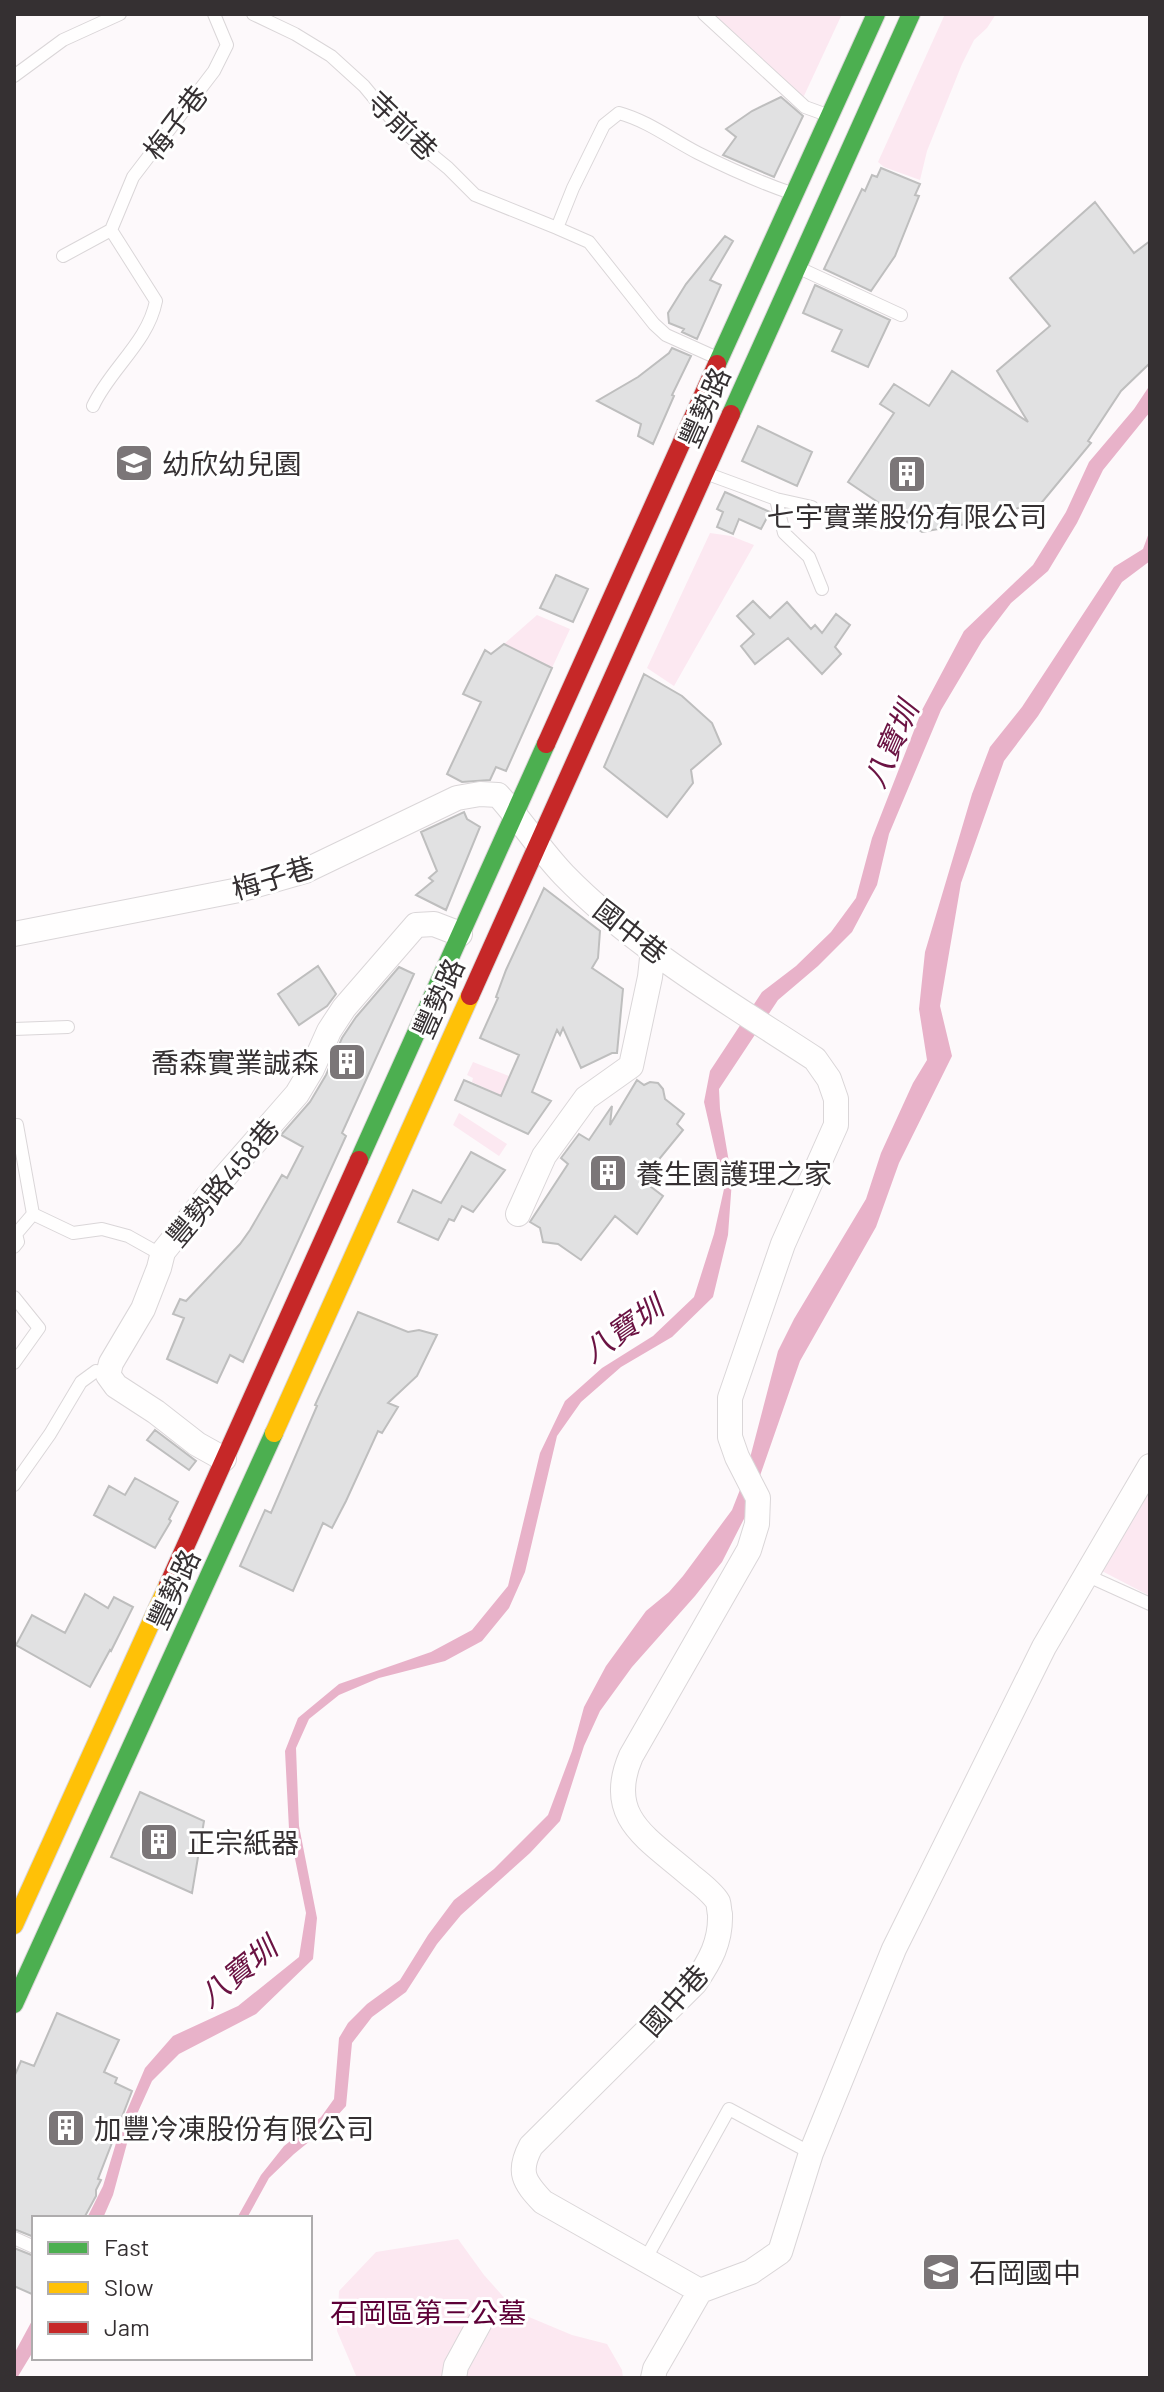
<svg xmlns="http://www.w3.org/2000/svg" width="1164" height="2392" font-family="Barlow,'Noto Sans TC',sans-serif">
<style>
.green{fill:#fce8f1}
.water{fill:#e8b2c9}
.building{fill:#e1e1e2;stroke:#bebebe;stroke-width:2}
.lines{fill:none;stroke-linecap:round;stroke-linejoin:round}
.lane-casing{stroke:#dad6d8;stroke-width:14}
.street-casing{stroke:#dad6d8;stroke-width:26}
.fast-casing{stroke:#dad6d8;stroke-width:20}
.slow-casing{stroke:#dad6d8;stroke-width:20}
.jam-casing{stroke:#dad6d8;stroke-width:20}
.lane{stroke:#fffefe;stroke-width:12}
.street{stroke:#fffefe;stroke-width:24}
.fast{stroke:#4caf50;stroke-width:18}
.slow{stroke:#ffc107;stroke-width:18}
.jam{stroke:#c62828;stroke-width:18}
.labels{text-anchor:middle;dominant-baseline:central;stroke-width:6;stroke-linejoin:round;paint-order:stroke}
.street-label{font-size:28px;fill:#353032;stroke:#fff}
.poi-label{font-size:28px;fill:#353032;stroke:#fff;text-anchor:start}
.park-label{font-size:28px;fill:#5d0037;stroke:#fff}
.water-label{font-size:30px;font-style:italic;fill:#6b1343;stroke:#fff}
</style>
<rect width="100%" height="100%" fill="#fdf9fb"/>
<path class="green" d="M714 14H842L803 98Z
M945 14H996L987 28 974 40 962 64 927 151 920 180 884 167 878 162Z
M710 533 731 536 754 545 674 686 647 668Z
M537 615 570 629 552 668 504 644Z
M473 1062 509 1076 500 1095 472 1082 473 1078 467 1075Z
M459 1113 507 1144 499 1156 453 1125Z
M1150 1486V1596L1100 1570Z
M458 2239 484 2275 517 2312 572 2335 607 2344 622 2370 623 2378H357L337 2331 339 2291 376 2252Z"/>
<path class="water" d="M1150 385V412L1103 470 1077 523 1048 571 1011 603 982 641 941 710 889 834 877 885 852 932 818 966 778 1000 719 1089 720 1109 732 1180 728 1235 713 1297 672 1337 621 1367 581 1402 557 1436 525 1572 509 1608 482 1641 445 1661 379 1678 339 1695 309 1719 296 1748 299 1826 317 1918 313 1959 256 2014 179 2054 152 2081 132 2125 113 2195 103 2218H87L103 2186 123 2120 145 2068 173 2036 238 2006 299 1957 306 1913 289 1829 285 1751 298 1718 339 1684 431 1652 472 1630 508 1586 540 1453 565 1401 602 1368 653 1336 694 1297 714 1234 724 1189 704 1102 710 1071 762 992 796 966 831 932 856 898 872 838 922 710 964 631 1033 565 1066 512 1089 462 1134 409Z
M1150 530V561L1122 582 1038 716 1004 761 961 883 940 1006 952 1056 899 1163 876 1227 800 1361 747 1513 722 1562 695 1596 632 1667 600 1711 584 1746 560 1821 530 1853 461 1915 437 1944 406 1992 372 2017 352 2043 346 2106 327 2127 294 2154 269 2178 247 2218H237L261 2175 284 2146 321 2117 334 2099 339 2038 348 2023 367 2004 400 1980 428 1935 454 1900 494 1869 548 1815 572 1751 584 1707 606 1666 646 1611 669 1592 683 1576 732 1510 745 1477 778 1351 794 1319 866 1199 881 1153 913 1083 927 1060 919 1009 925 952 972 794 990 747 1022 707 1114 567 1143 549Z
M34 2317V2350L17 2378H14V2354Z"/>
<path class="building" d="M781 97 803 116 774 177 723 155 736 137 726 129 752 111Z
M881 168 920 184 915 195 919 196 895 256 871 291 824 269 862 189 865 191 872 175 877 177Z
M1095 202 1134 253 1150 241V363L1121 391 1088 441 1091 443 1038 507 1028 504 988 520 922 532 848 482 894 413 880 404 894 384 929 406 952 371 1028 422 997 371 1050 326 1010 278Z
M725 236 733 241 710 280 721 285 697 339 682 332 684 329 669 323 668 313 686 284Z
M815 285 890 320 868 367 832 351 842 330 803 313Z
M672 348 691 356 672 395 674 396 653 444 638 436 641 424 597 401 638 377 669 353Z
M758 426 812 452 797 486 742 461Z
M725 492 770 512 761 529 739 519 733 534 717 527 723 512 717 509Z
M556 575 588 589 573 622 540 608Z
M753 601 770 618 787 602 811 629 815 625 822 633 836 614 850 625 835 647 841 654 822 674 788 638 755 664 741 646 754 634 737 616Z
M504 644 552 668 506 771 496 767 490 780 462 782 447 774 481 702 463 694 485 650 491 654Z
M644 674 682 696 712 723 721 744 691 770 693 783 667 817 604 767Z
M464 812 467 819 480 827 446 910 416 895 433 881 429 878 437 871 421 832Z
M544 888 600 931 598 958 592 968 623 989 617 1053H612L581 1068 563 1028 560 1035 557 1030 532 1092 551 1101 528 1134 455 1100 464 1080 501 1096 519 1055 480 1038 498 998 496 997 506 970Z
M318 966 336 994 327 1006 299 1025 278 994Z
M399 967 414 974 342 1133 346 1136 243 1362 230 1355 217 1383 167 1359 184 1318 173 1314 180 1299 186 1301 240 1244 250 1230 282 1175 287 1178 303 1147 281 1135 310 1102 326 1075 342 1038 356 1017Z
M637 1080 644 1085 650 1082 658 1083 663 1089 665 1099 684 1114 677 1124 683 1130 642 1180 663 1196 637 1234 615 1216 581 1260 558 1244 543 1242 540 1228 530 1222 568 1164 561 1158 579 1134 589 1140 612 1106 610 1125Z
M471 1152 505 1170 473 1212 462 1206 454 1221 449 1219 438 1240 398 1222 413 1190 441 1203Z
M358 1312 408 1332 419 1330 437 1335 417 1376 388 1403 398 1407 382 1433 378 1431 346 1501 332 1528 323 1523 293 1591 240 1566 265 1510 271 1513 317 1406 315 1405Z
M155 1430 196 1461 189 1470 147 1440Z
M135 1478 178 1502 169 1519 171 1521 155 1548 94 1515 109 1486 125 1495Z
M85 1594 108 1608 114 1597 133 1607 111 1651 110 1650 90 1687 16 1645 32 1615 65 1633Z
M140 1792 204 1821 192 1893 111 1857Z
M57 2013 119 2040 104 2072 117 2078 115 2083 132 2091 98 2179 101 2180 96 2190V2196L84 2218H34V2237L14 2229V2077L21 2061 34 2066Z
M14 2248 34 2256V2295L14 2286Z"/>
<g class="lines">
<g class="lane-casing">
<path id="lane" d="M253 14 295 34 331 56 364 86 398 127 448 168 475 195 557 228
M704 14 805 107 827 115
M14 76 63 40 120 14
M63 256 111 230 133 177 214 71 227 45 214 14
M799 268 901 315
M715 357 666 335 654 324 589 242 557 228 573 188 604 125 619 113C648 121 671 139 698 153 728 168 759 182 791 193
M93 406C110 369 148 342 156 301L111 230
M708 474 776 499 784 533 809 557 822 589
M776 499 812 507
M14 1029 68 1027
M14 1125H17L33 1214 73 1233 102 1229 128 1236 162 1255
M14 1247 18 1242 16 1234 33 1214
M14 1297 39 1328 14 1363
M14 1485 50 1434 81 1382 96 1371 108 1375
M1086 1575 1150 1604
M14 2238 34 2247
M645 2260 729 2109 811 2153"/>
</g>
<g class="street-casing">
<path id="street" d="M14 934 239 890 305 871 457 798 480 794 498 795C521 820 540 850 564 875 634 947 731 1004 815 1059L829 1079 836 1099V1125L783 1244 730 1398V1437L737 1457 758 1498 757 1524 749 1550 631 1756C604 1818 649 1839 691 1876 700 1883 713 1893 718 1902 719 1905 719 1911 720 1914 721 1942 710 1961 695 1983L531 2146C517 2172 524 2182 543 2202L700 2291
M518 1214 544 1156 586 1098 631 1066 650 977 653 949
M224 1459 197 1444 156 1412 116 1386 108 1375 111 1363 143 1309 159 1268 163 1252 207 1197 297 1094 312 1069 329 1031 344 1008 416 925 434 924 460 934
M454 2378 456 2366 480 2322
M653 2378 655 2369 700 2291 751 2272 780 2252 811 2153 894 1949 1044 1647 1150 1466"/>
</g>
<g class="fast-casing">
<path id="fast" d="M717 364 876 14
M731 414 911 14
M359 1160 546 744
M14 2004 274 1433"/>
</g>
<g class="slow-casing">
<path id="slow" d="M274 1433 470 996
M14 1925 168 1585"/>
</g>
<g class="jam-casing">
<path id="jam" d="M546 744 717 364
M470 996 731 414
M168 1585 359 1160"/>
</g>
<use href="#lane" class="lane"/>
<use href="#street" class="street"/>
<use href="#fast" class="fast"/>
<use href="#slow" class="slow"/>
<use href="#jam" class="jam"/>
</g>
<defs>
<g id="school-square" transform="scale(2)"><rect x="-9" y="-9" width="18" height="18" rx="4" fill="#7b7678" stroke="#fff"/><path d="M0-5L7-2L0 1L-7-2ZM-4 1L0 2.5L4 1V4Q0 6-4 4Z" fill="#fff"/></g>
<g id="building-square" transform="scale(2)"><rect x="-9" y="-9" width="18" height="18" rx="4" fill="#7b7678" stroke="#fff"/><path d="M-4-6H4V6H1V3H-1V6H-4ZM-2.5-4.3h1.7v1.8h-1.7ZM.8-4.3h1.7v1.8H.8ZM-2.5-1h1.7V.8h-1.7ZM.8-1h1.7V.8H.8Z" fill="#fff"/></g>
</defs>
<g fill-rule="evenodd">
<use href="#school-square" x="134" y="463"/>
<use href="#building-square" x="907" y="474"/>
<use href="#building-square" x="347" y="1062"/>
<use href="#building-square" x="608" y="1173"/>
<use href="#building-square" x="159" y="1842"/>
<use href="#building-square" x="66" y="2128"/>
<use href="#school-square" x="941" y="2272"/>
</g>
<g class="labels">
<g class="street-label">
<text transform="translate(175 122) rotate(-53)">梅子巷</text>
<text transform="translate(403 125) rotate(44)">寺前巷</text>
<text transform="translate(704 407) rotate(-66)">豐勢路</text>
<text transform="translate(273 877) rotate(-17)">梅子巷</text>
<text transform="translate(631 931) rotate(38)">國中巷</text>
<text transform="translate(438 998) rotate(-66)">豐勢路</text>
<text transform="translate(222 1182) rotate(-50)">豐勢路458巷</text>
<text transform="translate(173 1589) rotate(-65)">豐勢路</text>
<text transform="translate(674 2000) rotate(-48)">國中巷</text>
</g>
<g class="poi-label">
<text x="162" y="463">幼欣幼兒園</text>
<text x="907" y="516" text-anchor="middle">七宇實業股份有限公司</text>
<text x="319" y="1062" text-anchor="end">喬森實業誠森</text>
<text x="636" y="1173">養生園護理之家</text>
<text x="187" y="1842">正宗紙器</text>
<text x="94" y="2128">加豐冷凍股份有限公司</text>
<text x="969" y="2272">石岡國中</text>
</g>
<g class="park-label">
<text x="428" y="2312">石岡區第三公墓</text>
</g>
<g class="water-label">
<text transform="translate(890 744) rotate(-66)">八寶圳</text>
<text transform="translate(622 1328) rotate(-35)">八寶圳</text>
<text transform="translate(237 1971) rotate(-39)">八寶圳</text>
</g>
</g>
<rect width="1164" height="2392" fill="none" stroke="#353032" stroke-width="32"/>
<rect x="32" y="2216" width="280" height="144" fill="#ffffff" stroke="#aeacad" stroke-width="2"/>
<rect x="48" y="2242" width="40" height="12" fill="#4caf50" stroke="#aeacad" stroke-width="2"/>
<text x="104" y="2256" font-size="24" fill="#353032">Fast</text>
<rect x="48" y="2282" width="40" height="12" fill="#ffc107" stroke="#aeacad" stroke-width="2"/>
<text x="104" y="2296" font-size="24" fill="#353032">Slow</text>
<rect x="48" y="2322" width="40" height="12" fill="#c62828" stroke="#aeacad" stroke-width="2"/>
<text x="104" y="2336" font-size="24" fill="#353032">Jam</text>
</svg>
